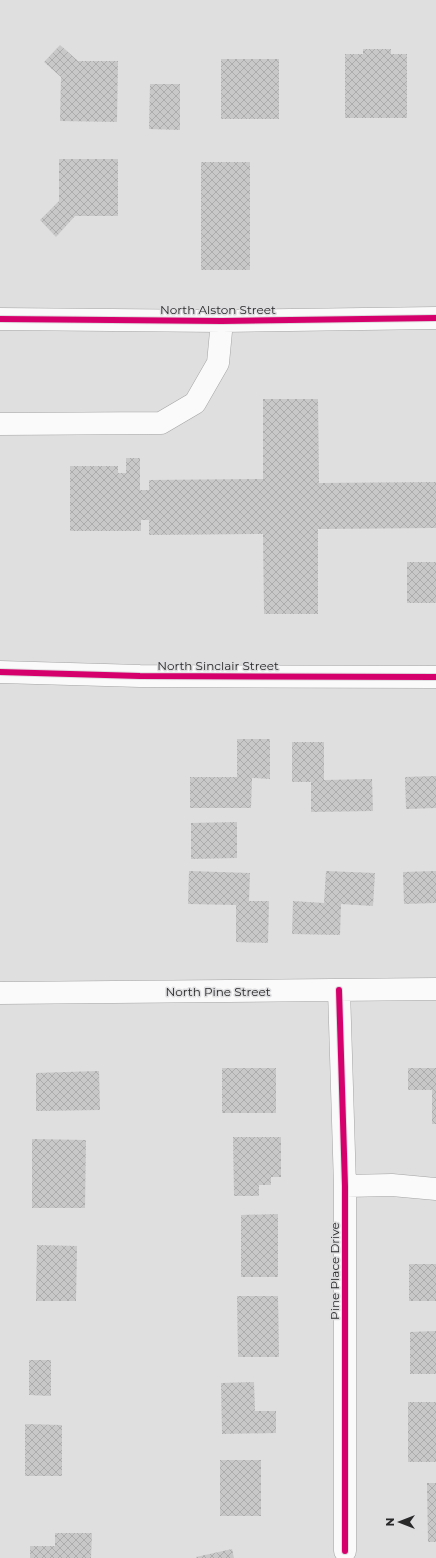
<svg xmlns="http://www.w3.org/2000/svg" width="436" height="1558" font-family="Montserrat,sans-serif">
<style>
.building{fill:url(#building-cross-hatch)}
.lines{fill:none;stroke-linecap:round;stroke-linejoin:round}
.minor-casing{stroke:#a4a4a4;stroke-width:23}
.minor{stroke:#fafafa;stroke-width:22}
.cycleway-casing{stroke:#dedee0;stroke-width:8}
.cycleway{stroke:#d6006c;stroke-width:6}
.labels{text-anchor:middle;dominant-baseline:central;stroke-width:3;stroke-linejoin:round;paint-order:stroke}
.street-label{font-size:12px;fill:#29292a;stroke:#dedee0}
</style>
<defs>
<pattern id="building-cross-hatch" width="8" height="8" patternUnits="userSpaceOnUse"><rect width="8" height="8" fill="#c8c8c8"/><path d="M0 0l8 8M0 8l8-8" fill="none" stroke="#acacac"/></pattern>
</defs>
<rect width="100%" height="100%" fill="#dfdfdf"/>
<path class="building" d="M60 45 78 61H118L117 122 60 121 61 77 44 62Z
M363 49H391V54H407V118H345V54H363Z
M221 59H279V119H221Z
M150 84H180V130L149 129Z
M59 159H118V216H75L56 237 40 220 59 201Z
M201 162H250V270H201Z
M263 399H318L319 483 436 482V528L318 529V614H264L263 534 149 535V520H141V531H70V466H118V473H126V458H140V490H149V480L263 479Z
M407 562H436V603H407Z
M237 739H270V779L252 778 251 808H190V777H237Z
M292 742H324V780L372 779 373 811 311 812V782H292Z
M436 776V808L406 809 405 777Z
M237 822V858L191 859V823Z
M189 871 250 873 249 901H269L268 943 236 942V905L188 904Z
M326 871 375 873 373 906 341 904 340 935 292 934 293 901 324 903Z
M436 871V903L404 904 403 872Z
M222 1068H276V1113H222Z
M408 1068H436V1124H432V1090H408Z
M99 1071 100 1110 36 1111V1073Z
M233 1137H281V1177H271V1185H259V1196H234Z
M32 1139 86 1140 85 1208H32Z
M278 1214V1277H241V1215Z
M37 1245 77 1246 76 1301H36Z
M409 1264H436V1301H409Z
M237 1296H278L279 1357H238Z
M436 1331V1374H410V1332Z
M29 1360H51V1396L29 1395Z
M254 1382 255 1411H276V1433L222 1434 221 1383Z
M408 1402H436V1462H408Z
M25 1424 62 1425V1476H25Z
M220 1460H261V1516H220Z
M427 1483H436V1542H428Z
M55 1533H92L91 1558H30V1546H55Z
M232 1549 234 1558H196V1557Z"/>
<g class="lines">
<g class="minor-casing">
<path id="minor" d="M0 319 222 321 436 318
M0 424 161 423 195 403 218 363 222 321
M0 672 140 676 436 677
M339 990 345 1186V1551
M0 993 436 989
M345 1186 392 1185 436 1189"/>
</g>
<use href="#minor" class="minor"/>
<g class="cycleway-casing">
<path id="cycleway" d="M0 319 222 321 436 318
M0 672 140 676 436 677
M339 990 345 1186V1551"/>
</g>
<use href="#cycleway" class="cycleway"/>
</g>
<g class="labels">
<g class="street-label">
<text x="218" y="309">North Alston Street</text>
<text x="218" y="665">North Sinclair Street</text>
<text x="218" y="991">North Pine Street</text>
<text transform="translate(334 1271) rotate(-90)">Pine Place Drive</text>
</g>
</g>
<g transform="translate(400 1522) rotate(270)" stroke="#dedee0" stroke-width="3" paint-order="stroke">
<path d="M0-3L7 15L0 10L-7 15Z" fill="#29292a"/>
<text y="-6" font-size="11" font-weight="bold" text-anchor="middle" fill="#29292a">N</text>
</g>
</svg>
